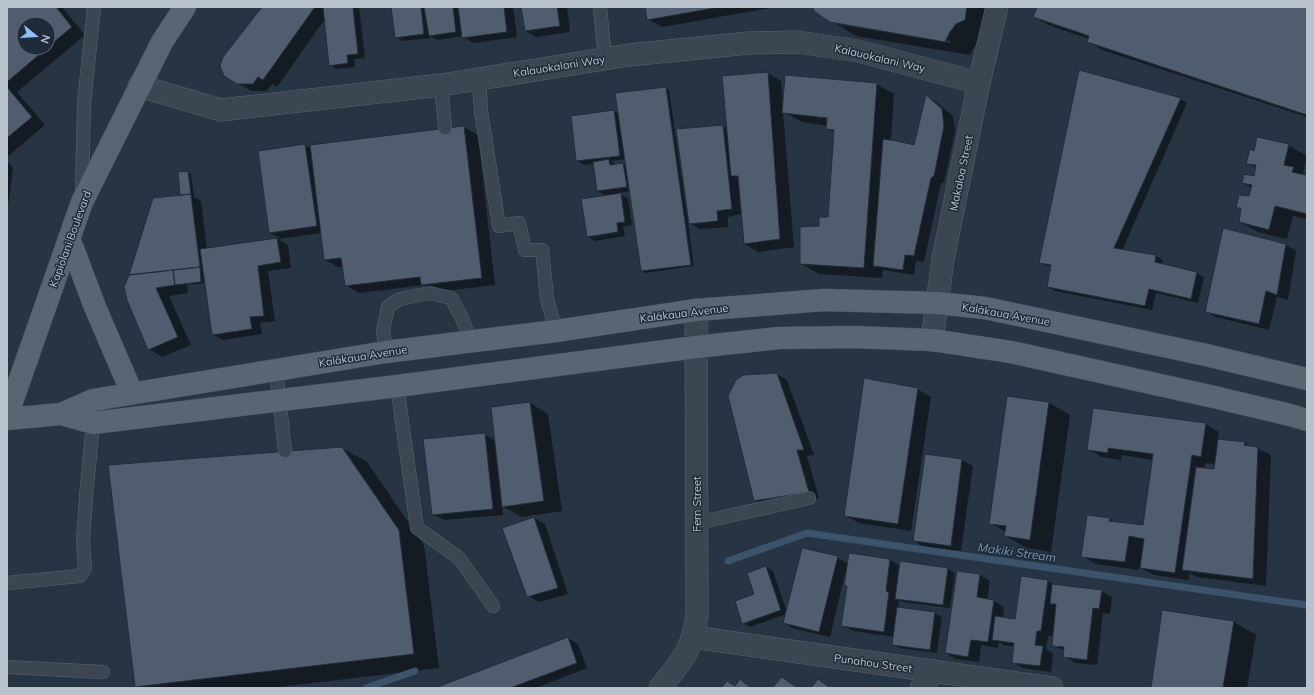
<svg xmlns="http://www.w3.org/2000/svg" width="1314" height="695" font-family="Mulish,sans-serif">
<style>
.shadow{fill:#0007;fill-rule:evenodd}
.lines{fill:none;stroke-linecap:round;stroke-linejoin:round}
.stream{stroke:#3c536c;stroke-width:7}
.building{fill:#4f5d6e;stroke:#212d3a}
.lane-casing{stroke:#596470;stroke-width:14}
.street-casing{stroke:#596470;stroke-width:23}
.primary-casing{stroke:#454f5c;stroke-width:23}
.lane{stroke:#3b4652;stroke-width:13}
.street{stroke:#3b4652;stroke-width:22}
.primary{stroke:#596572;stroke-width:22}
.labels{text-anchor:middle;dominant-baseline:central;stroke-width:3;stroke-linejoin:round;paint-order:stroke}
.street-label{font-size:11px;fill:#b8c1cc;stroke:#1f2b38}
.water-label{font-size:12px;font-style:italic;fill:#7893af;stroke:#1f2b38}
</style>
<rect width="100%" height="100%" fill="#263443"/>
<path class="shadow" d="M7 7H62L85 35 17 92 45 125 7 157ZM24 24H48V48H24Z
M263 7H359L365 58 354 59 355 67 337 69 330 65 325 19 277 87 272 84 267 91H252L232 80Z
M392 7H513L517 37 473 43 463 37V36L437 40 430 36 431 38 403 41 396 37Z
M522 7H567L570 32 536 37 526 31Z
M647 7H776L662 27 648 19Z
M813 7H994L981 38 974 47 970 55 856 36 831 21ZM837 22 951 41 950 43 837 24Z
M1038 7H1307V117L1102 50 1089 42V39L1048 25 1035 17Z
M768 73 781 81 783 104 876 84 894 94 891 141 915 146 926 96 936 102 953 116 955 132 944 182 941 183 924 262 916 261 914 275 883 270 882 278 819 274 801 264 820 227 829 218 835 132 827 128V126L802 122 783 112 794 247 758 252 745 244 742 214 728 217V227L700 229 688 222 694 266 645 273 642 271 630 191 618 193 628 198 632 225 623 227 625 236 595 241 588 237 607 196 598 191 594 164 584 165 577 161 614 111 619 114 666 88 669 90 687 215H689L723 126 728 129ZM626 159 627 166 623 164 617 165 611 161Z
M1180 99 1187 103 1122 251 1156 256 1163 260 1162 265 1197 273 1204 277 1198 303 1156 293 1152 310 1055 291 1048 287 1052 267 1047 266 1040 262Z
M464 127 478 135 495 285 436 292 424 285 359 293 346 285 343 267H338L325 260 322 233 278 239 288 245 291 268 268 271 275 321 260 323 262 334 223 340 212 334 205 283 187 285 188 293 169 296 191 345 162 357 149 349 128 299 184 196 181 194 188 172 191 174 194 197 201 201 207 249 280 238 270 233 305 145 312 149Z
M1288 145 1307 156 1303 173 1306 175 1307 173V219L1293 216 1287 239 1258 232 1240 222 1242 210 1237 207 1250 197 1252 188 1243 183 1255 177 1256 168 1247 163 1255 152Z
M7 161 13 168 7 214Z
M1286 245 1296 251 1288 300 1277 297 1269 330 1216 317 1206 311Z
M777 374 787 380 814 455 807 456 819 498 765 507 755 501Z
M917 389 931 397 911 531 859 523 845 515Z
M1048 402 1070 415 1051 552 1027 548 1005 536 1006 532 990 523Z
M530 403 548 414 562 511 522 517 502 506 503 515 444 520 433 514 484 434 496 441 492 408Z
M1205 424 1219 432 1218 440 1245 443 1252 447 1257 448 1271 455 1266 586 1197 577 1189 573V580L1154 575 1139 567V570L1096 564 1082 556 1110 519 1115 523 1144 526 1153 460 1122 455 1121 460 1102 457 1088 449ZM1205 463 1215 464V470L1204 469Z
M342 448 367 462 424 545 439 668 270 688H139L136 687Z
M925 455 962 460 973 466 961 551 924 547 914 541Z
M534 518 545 524 568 594 539 602 528 596Z
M837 557 848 564 890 560 900 566 948 569 955 573 950 608 903 602 899 600 898 608 935 613 942 617 937 653 900 648 893 644 894 637 853 631 842 625 848 587 845 586 847 574H845L830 637 795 629 784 623 786 614 750 627 743 623 766 567 773 571 787 612Z
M980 575 990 581 987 600 994 601 1004 607 1003 618 1016 620 1021 577 1048 581 1057 586 1101 591 1112 597 1110 614 1103 613 1097 665 1075 663 1064 656 1065 651 1053 645 1054 631 1053 630 1052 637 1048 636 1046 649 1053 653 1051 672 1023 668 1013 662 1015 647 1004 645 999 642 998 648 981 645 979 662 956 659 946 653Z
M1163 611 1234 622 1256 635 1247 688H1152Z
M568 638 578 644 587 668 536 688H437Z"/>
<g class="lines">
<path class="stream" d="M728 561 807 533 1307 605
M366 688 415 671"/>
</g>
<path class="building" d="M7 7H56L72 27 48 47V24H24V48H47L7 82Z
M262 7H315L263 80 258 77 253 84H237L224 76 220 66 223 57Z
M323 7H353L358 54 347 55 348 63 329 66Z
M391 7H421L424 34 395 38Z
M424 7H453L456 32 429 36Z
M458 7H504L507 32 462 38Z
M521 7H557L560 26 525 31Z
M645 7H720L647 20Z
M812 7H967L965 20 956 24 950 32 945 42 830 22 815 12Z
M1037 7H1307V115L1087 42 1089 36 1033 17Z
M1079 70 1181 98 1114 248 1156 255 1155 262 1197 272 1191 299 1149 289 1145 306 1047 287 1051 265 1039 263Z
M768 72 780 239 744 244 738 176H731L722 76Z
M785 75 877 83 864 268 800 264V227L819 226V217H828L834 130 826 129 827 118 782 113Z
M7 87 32 117 7 138Z
M666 87 691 265 641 271 615 93Z
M926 95 942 109 944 126 934 176 931 178 914 256 905 255 903 270 873 266 883 139 897 141 914 145Z
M614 110 620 156 576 161 571 116Z
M723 125 732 209 717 211 718 221 689 224 676 129Z
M464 126 482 278 421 285 420 277 345 286 341 258 324 260 310 145Z
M1257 137 1289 144 1284 165 1294 167 1292 172 1306 175 1307 170V214L1275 206 1269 230 1239 222 1241 208H1236L1239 195 1249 196 1252 185 1242 183 1244 174 1254 176 1256 165 1246 164 1250 149 1254 151Z
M305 144 317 226 269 233 258 151Z
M609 159 610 165 623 163 627 187 597 191 593 162Z
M188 171 191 194 180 195 178 172Z
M621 193 625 222 617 223 618 232 587 237 581 199Z
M191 194 200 267 129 275 153 198Z
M1223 228 1286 244 1277 295 1266 291 1259 324 1205 312Z
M277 238 281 262 258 266 264 316 250 317 252 329 212 335 200 249Z
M200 267 201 282 175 285 173 270Z
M173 270 175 285 156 288 178 337 148 350 127 300 124 287 129 275Z
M777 373 804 450H797L809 492 754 501 728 396 736 380 743 375Z
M864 378 918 388 898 524 844 516Z
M1007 396 1049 402 1030 540 1004 536 1006 526 989 524Z
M530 402 544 501 502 507 491 407Z
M1093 408 1206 423 1201 457 1192 455 1175 573 1140 568 1144 539 1129 536 1125 562 1081 557 1087 515 1110 518 1109 521 1143 525 1153 454 1108 448V453L1087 450Z
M485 433 493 509 432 515 423 439Z
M1218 439 1245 442 1244 445 1258 447 1253 579 1182 570 1196 467 1214 469Z
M342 447 399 530 414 654 135 687 108 465Z
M925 454 962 459 951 546 913 541Z
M534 517 558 588 527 597 502 528Z
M802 548 838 556 819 632 783 623Z
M849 553 890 559 886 591 889 592 884 632 841 626 847 586H844Z
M900 561 948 568 943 605 895 599Z
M766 566 781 610 742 624 735 601 754 594 747 573Z
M957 571 980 574 977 597 994 600 988 642 971 640 968 657 945 653Z
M1021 576 1048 580 1041 631H1037L1035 645 1043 646 1040 666 1012 663 1014 643 992 640 995 616 1015 619Z
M1052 584 1102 590 1099 609 1093 608 1087 660 1063 657 1064 647 1052 646 1056 604H1050Z
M897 607 935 612 930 650 892 645Z
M1162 610 1234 621 1223 688H1151Z
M568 637 577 663 510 688H435Z
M782 677 796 687 794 688H772Z
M740 679 751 688H721L727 681 735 686Z
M818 679 830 688H811Z"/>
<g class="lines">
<g class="lane-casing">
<path id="lane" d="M600 7 605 59
M479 79 481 111 499 226 519 223 525 250H542L547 299 556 331
M441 85 445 128
M82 193 84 103 94 7
M386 352 383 331 388 307 399 299 430 293 451 298 461 316 471 341
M276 370 285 451
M397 386 417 528 459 558 493 606
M697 523 809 498
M7 583 80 576 85 568 83 541 86 497 93 423
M7 667 103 672"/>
</g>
<g class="street-casing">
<path id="street" d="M139 86 221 110 441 85 629 55 749 43 798 42 858 51 979 83
M932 340 943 259 979 83 997 7
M693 637 1052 688
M660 688C682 661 693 649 697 614L696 310
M921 688 935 671"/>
</g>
<g class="primary-casing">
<path id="primary" d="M69 238 95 307 132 393
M61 414 93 423 397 386 696 347 779 338 854 337 932 340 1011 352 1214 397 1290 415 1307 420
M7 416 82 202 162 42 185 7
M7 419 61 414 93 400 386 352 556 331 696 310 824 300 937 303 985 308 1206 355 1307 379"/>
</g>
<use href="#lane" class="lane"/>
<use href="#street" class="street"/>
<use href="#primary" class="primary"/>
</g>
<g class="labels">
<g class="street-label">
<text transform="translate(880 58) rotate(13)">Kalauokalani Way</text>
<text transform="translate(559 66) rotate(-9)">Kalauokalani Way</text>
<text transform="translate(961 173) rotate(-78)">Makaloa Street</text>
<text transform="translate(70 239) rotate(-70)">Kapiolani Boulevard</text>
<text transform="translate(684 313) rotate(-7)">Kalākaua Avenue</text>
<text transform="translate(1006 314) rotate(10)">Kalākaua Avenue</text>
<text transform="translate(363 356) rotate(-9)">Kalākaua Avenue</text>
<text transform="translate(697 504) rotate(-90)">Fern Street</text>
<text transform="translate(873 663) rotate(8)">Punahou Street</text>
</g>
<g class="water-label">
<text transform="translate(1017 552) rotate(8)">Makiki Stream</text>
</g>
</g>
<rect width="1314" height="695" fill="none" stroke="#b8c1cc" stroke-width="16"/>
<g transform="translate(36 36) rotate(108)"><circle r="19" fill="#1f2b38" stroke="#5c6773"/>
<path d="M0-3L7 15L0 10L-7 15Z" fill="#90bef9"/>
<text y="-6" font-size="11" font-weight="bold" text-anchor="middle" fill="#b8c1cc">N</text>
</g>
</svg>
